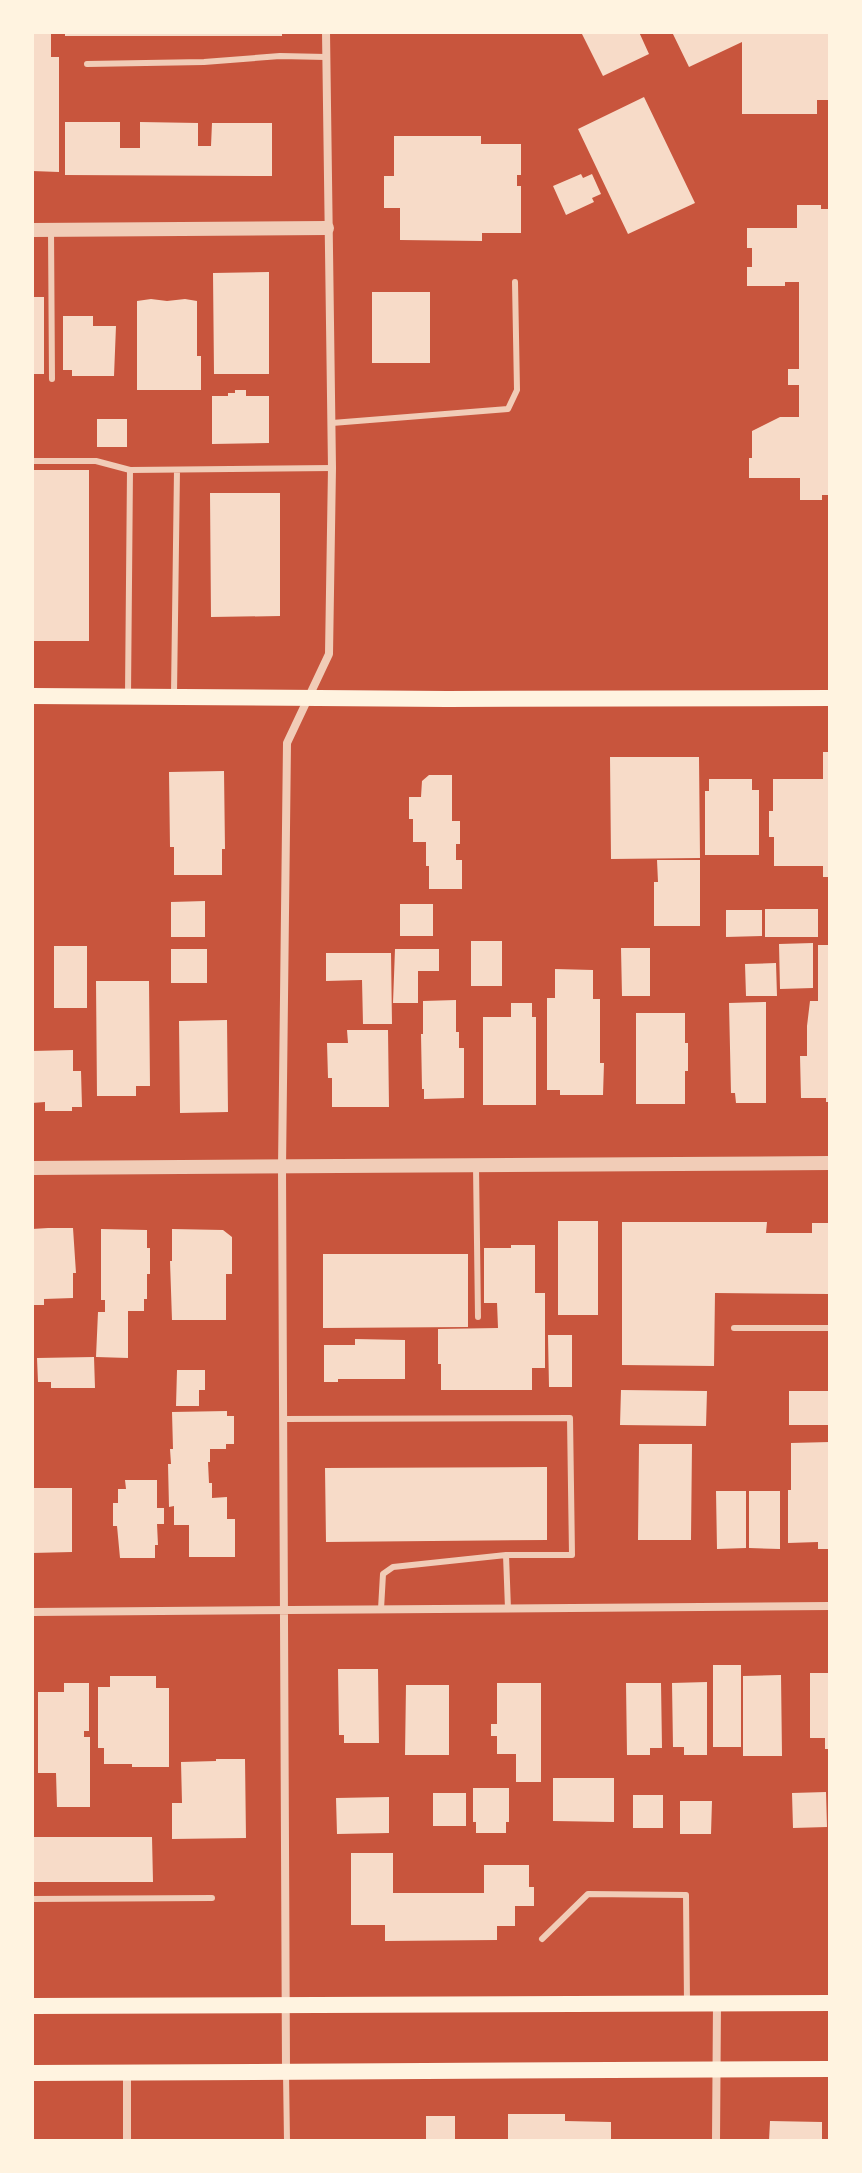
<svg xmlns="http://www.w3.org/2000/svg" width="862" height="2173" font-family="'Fira Sans',sans-serif">
<style>
.building{fill:#f7dbc8}
.lines{fill:none;stroke-linecap:round;stroke-linejoin:round}
.service{stroke:#f1ccb7;stroke-width:6}
.minor{stroke:#f1ccb7;stroke-width:8}
.tertiary{stroke:#f1ccb7;stroke-width:14}
.secondary{stroke:#fff3e0;stroke-width:16}
</style>
<rect width="100%" height="100%" fill="#c8553d"/>
<path class="building" d="M32 32H51V57H59V172L32 171Z
M65 32H282V36H65Z
M581 32H639L649 54 603 76Z
M672 32H830V100H817V114H742V42L689 67Z
M644 97 695 203 628 234 578 129Z
M65 122H120V148H140V122L198 123V146H211L212 123H272V176L65 175Z
M394 136H481V144H521V175H517V186H521V233H482V241L400 240V208H384V176H394Z
M581 174 583 178 592 174 601 194 592 198 594 202 566 215 553 186Z
M797 205H821V209H830V495H822V500H800V478H749V458H752V431L780 417H799V385H788V369H799V282H785V286H747V267H752V248H747V228H797Z
M269 272V374H214L213 273Z
M372 292H430V363H372Z
M32 297H44V374H32Z
M151 299 167 301 185 299 197 301V356H201V390H137V301Z
M63 316H93V326H116L114 376H72V370H63Z
M235 390H246V396H269V443L212 444V396H228V393H235Z
M97 419H127V447H97Z
M32 470H89V641H32Z
M210 493H280V616L211 617Z
M823 752H830V877H823V866H774V837H769V811H773V779H823Z
M610 757H699L700 858 611 859Z
M224 771 225 849H222V875H174V847H170L169 772Z
M429 775H452V821H460V844H456V860H462V889H429V866H426V842H413V819H409V797H421L422 781Z
M709 779H752V790H759V855H705V791H709Z
M657 860H700V926H654V882H658Z
M205 901V937H171V902Z
M400 904H433V936H400Z
M765 909H818V937H765Z
M726 910H762V936L726 937Z
M471 941H502V986H471Z
M813 943V988L780 989 779 944Z
M818 945H830V1102H826V1098H801L800 1056H807V1026L810 1001H818Z
M54 946H87V1008H54Z
M621 948H650V996H622Z
M171 949H207V983H171Z
M395 949H439V971H418V1003H393Z
M326 953H391L392 1024H363L362 980 326 981Z
M776 963 777 996H746L745 964Z
M555 969 593 970V999H600V1063H604L603 1095H560V1090H547V998H555Z
M96 981H149L150 1086H136V1096H97Z
M456 1000V1032H459V1048H464V1098L424 1099V1089H422L421 1034H423V1001Z
M766 1002V1103H736L735 1093H731L729 1003Z
M511 1003H532V1017H536V1105H483V1017H511Z
M636 1013H685V1043H688V1071H685V1104H636Z
M227 1020 228 1112 180 1113 179 1021Z
M347 1030H388L389 1107H332V1078H328L327 1043H348Z
M73 1050V1071H81L82 1107H72V1111H45V1102L32 1103V1051Z
M558 1221H598V1315H558Z
M622 1222H767L766 1233H812V1223H830V1294L715 1293 714 1366 622 1365Z
M48 1228H73L76 1273H73V1298L44 1299V1305H32V1229Z
M101 1229 147 1230V1248H150V1274H147V1299H144V1311H128V1358L96 1357 98 1312H105V1300H101Z
M172 1229 223 1230 232 1237V1274H226V1320H172L170 1261H172Z
M511 1245H535V1293H545V1368H532V1390H441V1364H438V1329L498 1328 497 1303H484V1248H511Z
M323 1254H468V1327L323 1328Z
M548 1335H572V1387H549Z
M355 1339 405 1340V1379H338V1382H324V1345H355Z
M94 1357 95 1388H51V1382H38L37 1358Z
M177 1370H205V1390H199V1406H176Z
M621 1390 707 1391 706 1426 620 1425Z
M789 1391H830V1425H789Z
M227 1411V1416H234V1444H226V1449H210V1462H208L209 1483H212V1498L227 1497V1519H235V1557H189V1525H174V1506L169 1507 168 1464H171L170 1449H173L172 1412Z
M830 1442V1549H818V1542L788 1543V1490H791V1443Z
M639 1444H692L691 1540H638Z
M547 1467V1540L326 1542 325 1468Z
M125 1480H157V1508H164V1524H157L158 1545H155V1558H120L117 1526H113V1503H118V1489H126Z
M32 1488H72V1552L32 1553Z
M716 1491H746V1548L717 1549Z
M749 1491H780V1549L749 1548Z
M713 1665H741V1747H713Z
M338 1669H378L379 1743H344V1735H339Z
M810 1673H830V1749H825V1738H810Z
M781 1675 782 1756H743V1676Z
M110 1676H156V1688H169V1767H132V1764H104V1748H98V1687H110Z
M707 1682V1755H684V1747H673L672 1683Z
M64 1683H89V1731H84V1737H90V1807H57L56 1773H38V1692H64Z
M497 1683H541V1782H516V1754H497V1736H491V1724H497Z
M626 1683H661L662 1748H650V1755H627Z
M406 1685H449V1755H405Z
M216 1759H245L246 1838 172 1839V1803H182L181 1762 216 1761Z
M553 1778H614V1822L553 1821Z
M473 1788H509V1822H506V1833H476V1822H473Z
M826 1792 827 1827 793 1828 792 1793Z
M433 1793H466V1826H433Z
M633 1795H663V1828H633Z
M389 1797V1833L337 1834 336 1798Z
M680 1801H712L711 1834H680Z
M32 1837H152L153 1882H32Z
M351 1853H393V1893H484V1865H529V1887H534V1906H515V1926H497V1940L385 1941V1925H351Z
M508 2114H565V2121L611 2122V2141H508Z
M426 2116H455V2141H426Z
M770 2121 822 2122V2141H769Z"/>
<g class="lines">
<path class="service" d="M87 64 204 62 280 56 326 57
M51 230 52 379
M332 423 508 409 517 390 515 282
M32 461H96L130 470 332 468
M174 694 177 470
M128 695 130 470
M476 1166 478 1317
M734 1328H830
M283 1419 570 1418 572 1555H506
M381 1609 383 1574 393 1567 506 1555 508 1609
M32 1899 212 1898
M542 1939 588 1894 686 1895 687 2003
M286 2073 287 2141"/>
<path class="minor" d="M32 1612 830 1606
M286 2071 282 1168 287 743 329 654 332 468 326 32
M127 2141V2073
M716 2141 717 2004"/>
<path class="tertiary" d="M32 230 327 228
M32 1168 830 1163"/>
<path class="secondary" d="M32 696 447 699 830 698
M32 2006 830 2003
M32 2073 830 2069"/>
</g>
<rect width="862" height="2173" fill="none" stroke="#fff3e0" stroke-width="68"/>
</svg>
